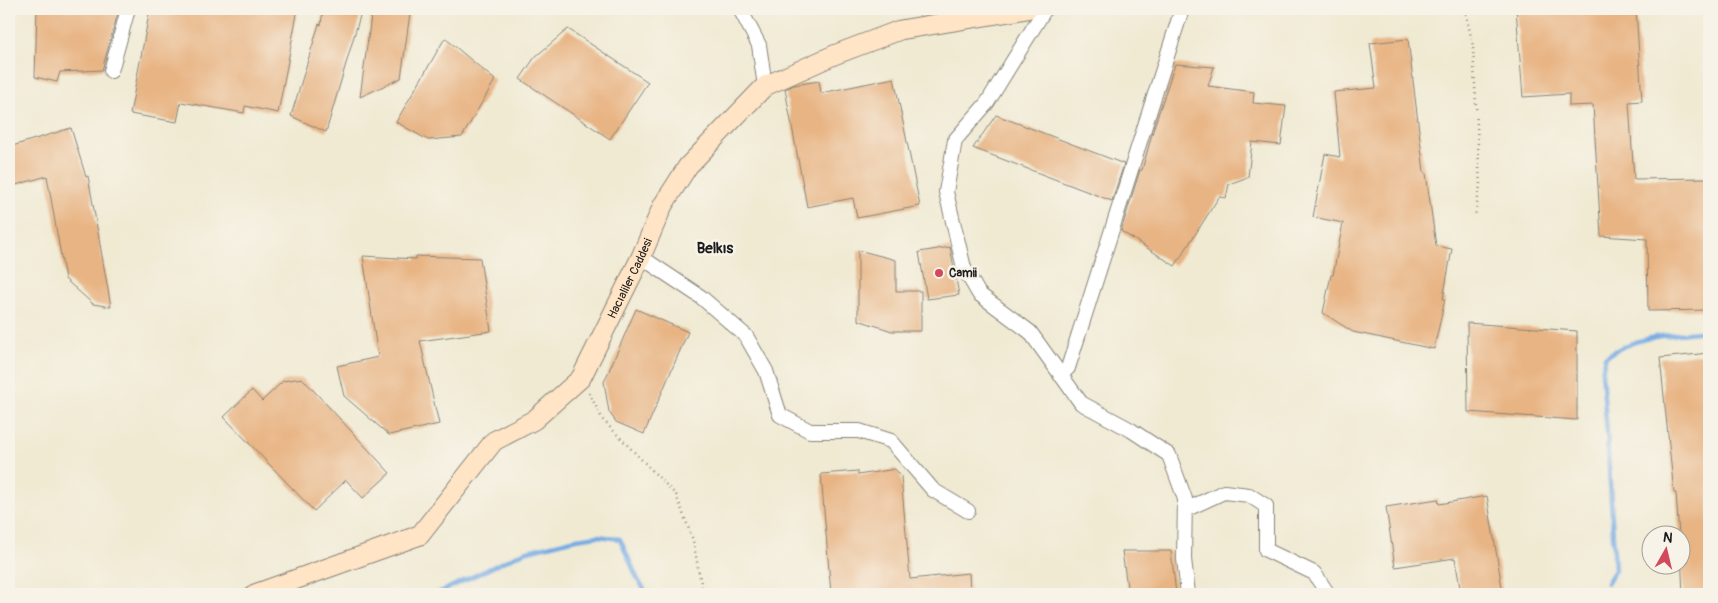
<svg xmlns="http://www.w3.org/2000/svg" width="1718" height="603" font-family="Pangolin,sans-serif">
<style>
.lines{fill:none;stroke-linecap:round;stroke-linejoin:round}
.stream{stroke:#76abe4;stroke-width:4.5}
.building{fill:#e8b483}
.street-casing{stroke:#868378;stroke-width:16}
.secondary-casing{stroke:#868378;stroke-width:21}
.path{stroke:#868378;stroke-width:2.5;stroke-dasharray:1 4;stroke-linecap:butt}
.street{stroke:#fff;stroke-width:14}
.secondary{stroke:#ffe4c6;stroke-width:19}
.poi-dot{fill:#d1495b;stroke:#f7f3e8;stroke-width:2}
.labels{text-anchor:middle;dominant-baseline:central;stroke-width:5;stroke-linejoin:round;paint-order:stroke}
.poi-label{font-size:12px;font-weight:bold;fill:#1c1c1c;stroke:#f7f3e8;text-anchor:start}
.street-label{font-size:12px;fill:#1c1c1c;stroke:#f7f3e8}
.quarter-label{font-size:15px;font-weight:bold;fill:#1c1c1c;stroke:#f7f3e8}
</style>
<rect width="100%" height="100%" fill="#f7f3e8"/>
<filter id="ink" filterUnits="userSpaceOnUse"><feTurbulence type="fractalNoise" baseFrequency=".02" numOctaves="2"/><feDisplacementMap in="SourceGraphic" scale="10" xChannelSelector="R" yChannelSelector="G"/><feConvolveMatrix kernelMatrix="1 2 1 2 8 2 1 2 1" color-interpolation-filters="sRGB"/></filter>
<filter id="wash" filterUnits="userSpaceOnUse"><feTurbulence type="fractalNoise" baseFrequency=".0096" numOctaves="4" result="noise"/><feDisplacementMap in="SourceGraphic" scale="20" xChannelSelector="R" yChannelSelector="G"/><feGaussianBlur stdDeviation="1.12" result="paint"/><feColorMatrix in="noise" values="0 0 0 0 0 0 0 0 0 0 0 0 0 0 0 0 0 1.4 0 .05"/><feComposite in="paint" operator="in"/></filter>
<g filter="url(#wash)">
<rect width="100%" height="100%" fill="#f0ead3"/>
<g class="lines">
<path class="stream" d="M1607 583 1615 570 1607 432 1602 373 1605 357C1636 335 1672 335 1709 331
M436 594 524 552 576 539 598 536 620 539 638 580 648 594
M743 594 753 592 774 594"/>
</g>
<g id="blocks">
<path class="building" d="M37 9H119L102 70 60 72 57 82 35 77Z
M150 9H298L278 113 245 106 244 113 181 102 177 122 130 114Z
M323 9H362L326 132 291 116 319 24 321 25Z
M372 9H402L410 13 401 78 360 97Z
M1516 9H1636L1642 101 1629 102 1634 179 1709 178V310L1648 311 1647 239 1601 236 1593 105 1569 106V94L1523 97Z
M568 29 648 82 610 139 520 79 535 57Z
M445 38 495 80 462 137 428 140 396 122Z
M1408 39 1424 172 1426 173 1436 246 1452 249 1443 299H1445L1434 349 1353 332 1323 313 1331 275H1333L1343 223 1313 217 1325 154 1340 157 1334 92 1376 88 1370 43Z
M1175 64 1214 67 1208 86 1254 92 1253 103 1286 106 1281 145 1252 142 1248 177 1229 184 1226 198 1219 197 1175 266 1121 231 1140 170H1142L1154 127Z
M894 78 920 206 857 218 853 198 807 207 785 89 794 85 819 81 821 93Z
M996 115 1124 164 1112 201 973 148Z
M71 128 86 177 88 176 111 307 93 304 65 279 47 176 9 187V147Z
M950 247 959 295 927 299 919 252Z
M858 250 896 260V291H921V331H892L858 320Z
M363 256 416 259V256L480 258 491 331 420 341 439 424 389 435 344 396 337 366 378 357Z
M636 309 688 332 644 434 616 422 609 412 604 382Z
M1467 323 1577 331V420L1468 412Z
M1709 353V594H1683L1680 536H1679L1676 493H1674L1660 358Z
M302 378 390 473 363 498 346 480 314 511 224 417 252 390 262 401 283 381Z
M895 469 901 476 910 579 969 573 970 594H831L821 474 858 471V475Z
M1487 496 1503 594H1461L1455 558 1395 567 1386 507 1438 499 1439 504Z
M1122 551H1171L1176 594H1128Z"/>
</g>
</g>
<g filter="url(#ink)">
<use href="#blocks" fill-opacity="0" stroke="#868378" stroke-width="1"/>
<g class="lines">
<g class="street-casing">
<path id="street" d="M740 9 759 45 765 86
M1045 9 987 103 955 140 946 192 964 268 979 294 1030 332 1081 403 1131 430 1169 455 1185 499 1184 559 1188 594
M111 71 128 9
M641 257 701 297 746 336 766 371 780 415 810 431H859L891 441 933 490 968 511
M1060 375 1068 368 1182 9
M1185 510 1224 492 1249 495 1266 506V550L1314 573 1328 594"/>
</g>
<g class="secondary-casing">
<g id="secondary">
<path id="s1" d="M255 594 420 535 494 441 534 420 581 378 641 257 663 205 688 166 765 86 834 55 900 30 1027 9"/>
</g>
</g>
<path class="path" d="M1465 9 1473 46 1480 186 1475 216
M589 393 603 420 676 495 693 540 703 594"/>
<use href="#street" class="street"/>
<use href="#secondary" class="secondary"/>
</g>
</g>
<circle class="poi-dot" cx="939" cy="273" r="5"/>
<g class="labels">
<g class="poi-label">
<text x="949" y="273">Camii</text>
</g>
<g class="street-label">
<text stroke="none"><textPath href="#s1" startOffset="514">Hacıaliler Caddesi</textPath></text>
</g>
<g class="quarter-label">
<text x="715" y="248">Belkıs</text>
</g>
</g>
<rect width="1718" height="603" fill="none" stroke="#f7f3e8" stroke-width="30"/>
<g transform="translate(1666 550) rotate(8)"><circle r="24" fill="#f7f3e8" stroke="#9f9d96"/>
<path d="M0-4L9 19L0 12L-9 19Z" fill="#d1495b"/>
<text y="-8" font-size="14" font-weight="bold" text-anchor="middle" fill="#1c1c1c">N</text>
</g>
</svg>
